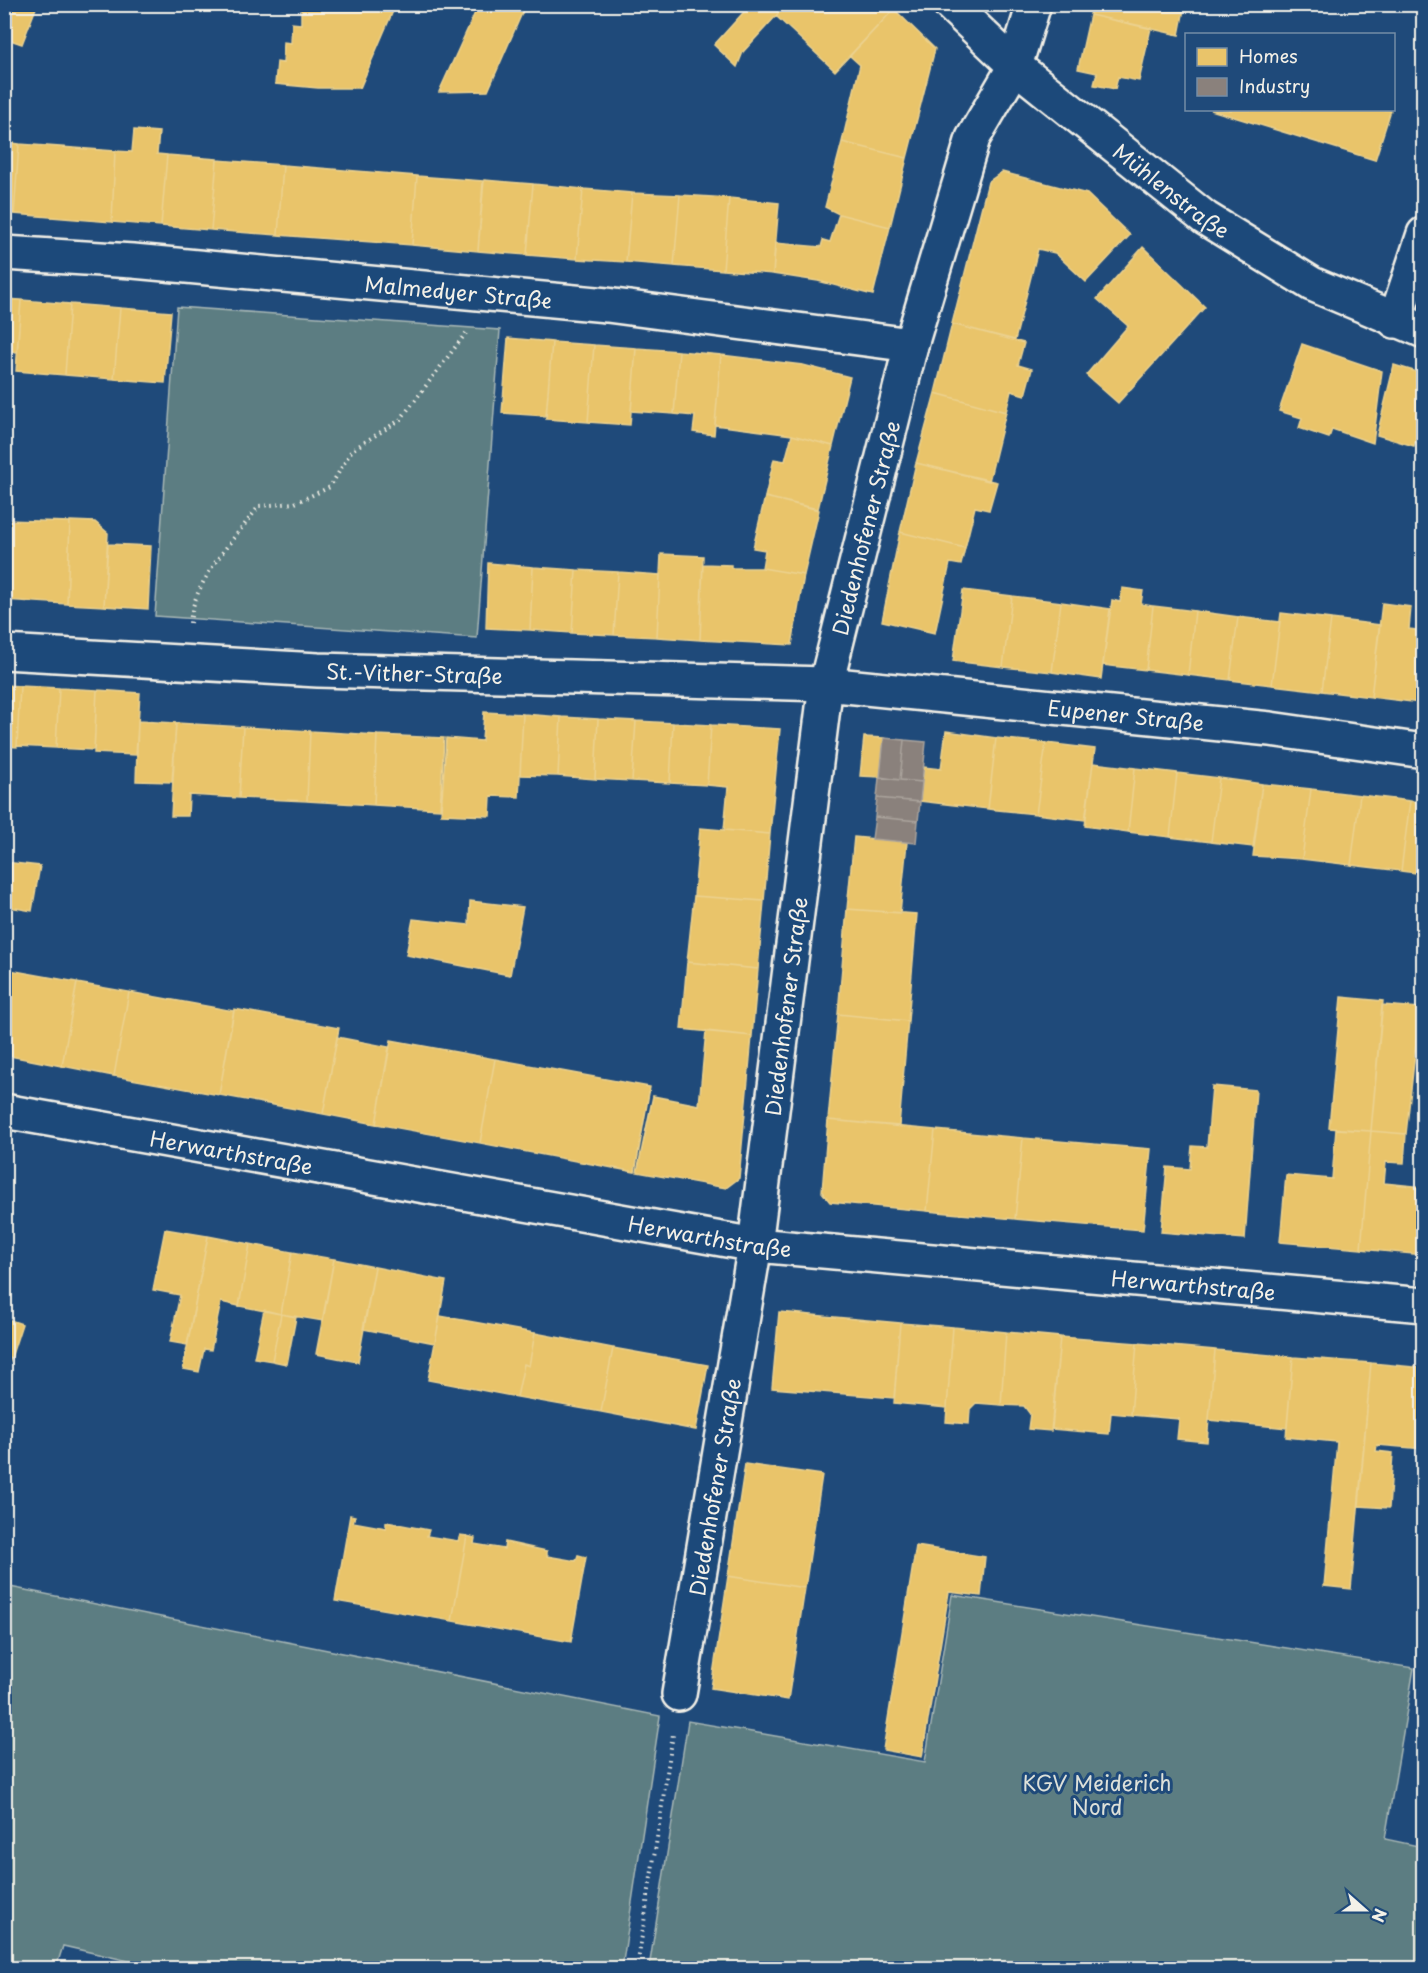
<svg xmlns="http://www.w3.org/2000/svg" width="1428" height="1973" font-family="'Playpen Sans',sans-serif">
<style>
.green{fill:#5c7d82;stroke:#a8b7b5;stroke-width:1.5}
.homes{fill:#e9c46a;stroke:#ecd290;stroke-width:1.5}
.industry{fill:#8a817c;stroke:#aaa39c;stroke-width:1.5}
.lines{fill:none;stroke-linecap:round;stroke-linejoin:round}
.street-casing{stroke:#f4f1e8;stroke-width:38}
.path{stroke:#f4f1e8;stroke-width:4;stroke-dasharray:1.5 4.5;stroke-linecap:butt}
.street{stroke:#1f4a7a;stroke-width:33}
.labels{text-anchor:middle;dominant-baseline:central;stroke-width:6;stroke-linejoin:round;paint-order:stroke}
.street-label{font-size:21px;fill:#f4f1e8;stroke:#1f4a7a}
.park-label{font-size:21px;fill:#dde0d9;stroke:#1f4a7a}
</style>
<rect width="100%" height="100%" fill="#1f4a7a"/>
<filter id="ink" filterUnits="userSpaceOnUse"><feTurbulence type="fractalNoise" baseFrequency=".0167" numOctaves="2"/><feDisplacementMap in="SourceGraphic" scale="12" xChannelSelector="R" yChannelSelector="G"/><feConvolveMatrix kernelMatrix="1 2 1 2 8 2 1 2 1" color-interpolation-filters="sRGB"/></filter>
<g filter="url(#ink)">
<path class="green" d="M177 307 500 330 477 638 155 616Z
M5 1586 660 1716 622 1968H159L63 1946 56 1968H5Z
M952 1595 1414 1668 1385 1839 1423 1847V1968H649L688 1721 925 1762Z"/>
<path class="homes" d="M4 4H27L36 8 22 44 4 38Z
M301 4H396L360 88H318L275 84 277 62 283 63 284 42 291 43 292 23 301 24Z
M479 4H526L488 91 439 92Z
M751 4H787L743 52 737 67 714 45Z
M787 4H888L894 9 835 71 776 16Z
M1092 4H1185L1179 35 1090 15Z
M894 9 935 49 907 158 842 142 860 65 850 56Z
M1090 15 1151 28 1139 81 1118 77 1115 89 1094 85 1097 73 1078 69Z
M1211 110H1391L1375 160Z
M134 130 159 132 157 154 167 155 161 226 112 222 115 151 132 152Z
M4 142 19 144 14 214H4Z
M842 142 907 158 890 227 839 214 825 207Z
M19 144 115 151 112 222 14 214Z
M167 155 217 159 211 230 161 226Z
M217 160 283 165 278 235 211 230Z
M283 165 417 176 412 245 278 235Z
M1002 172 1087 194 1130 235 1086 282 1055 253 1038 249 1015 340 952 324 988 182Z
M417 176 483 181 478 251 412 245Z
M484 180 533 184 527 255 478 251Z
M533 184 583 189 577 259 527 255Z
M583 189 632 193 626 262 577 259Z
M632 193 680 195 674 266 626 262Z
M680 195 729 198 723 270 674 266Z
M729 198 779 203 773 274 723 270Z
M839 214 890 227 873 295 818 281 773 274 775 243 821 247 823 240 830 242Z
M1143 247 1205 307 1118 403 1086 375 1128 326 1097 299Z
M4 299 21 300 17 352 4 351Z
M21 300 70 304 65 375 16 371Z
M70 304 120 308 114 379 65 375Z
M120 308 171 312 165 383 114 379Z
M952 324 1024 343 1018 365 1032 369 1025 395 1011 391 1006 412 935 393Z
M508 338 552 342 546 416 502 413Z
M552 342 594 345 588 422 546 419Z
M1302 344 1382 371 1373 443 1332 429 1329 438 1299 428 1302 418 1279 411Z
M594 345 636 348 630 425 588 422Z
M636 348 679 351 674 414 631 411Z
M679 351 721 355 714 435 693 432 695 416 674 414Z
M721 355 803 365 850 377 833 446 792 435 715 425Z
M1394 365 1424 374V430L1420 429 1414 446 1377 435Z
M935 393 1006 412 989 481 916 463Z
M792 435 833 446 818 509 765 497 774 459 785 461Z
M916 463 997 482 989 510 975 507 965 548 900 532Z
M765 497 819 510 804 575 762 568 765 550 753 548Z
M5 520 70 522 67 604 4 600Z
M70 521 95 522 108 533 104 606 67 604Z
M900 532 965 548 961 565 950 563 935 633 882 621Z
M108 544 151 546 148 609 104 606Z
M661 554 703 556 700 640 657 637Z
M488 563 533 567 530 630 486 628Z
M703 564 731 565V568H762L804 575 792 645 700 640Z
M533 567 576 570 572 633 530 630Z
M576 570 618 572 614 635 572 633Z
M618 572 660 575 657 637 614 635Z
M1122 588 1143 591 1141 604 1153 606 1146 670 1103 665 1112 600 1120 602Z
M963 590 1012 596 1003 667 953 661Z
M1012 596 1061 602 1052 672 1003 667Z
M1061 602 1110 609 1101 679 1052 672Z
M1382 603 1411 607 1409 629 1424 631 1420 703 1371 697Z
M1153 606 1195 611 1188 675 1146 670Z
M1195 611 1238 617 1230 680 1188 675Z
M1281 613 1331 619 1322 691 1272 685Z
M1238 617 1280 622 1272 685 1230 680Z
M1331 619 1380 625 1371 697 1322 691Z
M4 685 20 686 17 747 4 746Z
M20 686 59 688 56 748 17 746Z
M59 688 97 690 94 750 56 748Z
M97 690 140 693 136 755 94 753Z
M484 712 523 714 519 797 491 796 490 816 441 814 446 738 482 741Z
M523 714 561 717 558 776 520 775Z
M561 717 598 719 595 779 558 776Z
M598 719 636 721 632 781 595 779Z
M138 721 176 723 172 782 136 781Z
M636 721 673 723 670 783 632 781Z
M176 723 243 727 239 798 189 795 188 816H171Z
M673 723 711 725 707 785 670 783Z
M711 725 780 729 770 834 724 830 728 787 707 785Z
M243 727 310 731 307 801 239 798Z
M310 731 377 735 374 805 307 801Z
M946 731 996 738 988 809 920 801 924 767 941 769Z
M377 735 444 738 440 809 374 805Z
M864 737 884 738 880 777 860 776Z
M996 738 1046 743 1036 814 988 809Z
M1046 743 1095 749 1085 820 1036 814Z
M1093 763 1135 768 1128 832 1085 826Z
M1135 768 1177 773 1170 837 1128 832Z
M1177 773 1219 778 1211 842 1170 837Z
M1219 778 1262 784 1253 847 1211 842Z
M1262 784 1311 789 1302 859 1253 856Z
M1311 789 1360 795 1351 865 1302 859Z
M1360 795 1410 801 1401 871 1351 865Z
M1410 801 1424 802V874L1401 871Z
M700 828 770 834 764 901 694 896Z
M854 837 907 842 900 913 847 909Z
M4 862 40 866 32 911 4 906Z
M694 896 764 901 758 969 687 962Z
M470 901 523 907 510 975 406 955 413 919 469 925Z
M847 909 917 914 908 1021 838 1014Z
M687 962 758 969 752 1036 681 1029Z
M4 969 77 982 62 1066 4 1055Z
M77 983 129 992 114 1076 62 1066Z
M129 992 234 1011 219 1095 114 1076Z
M1341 997 1383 1001 1371 1131 1329 1128Z
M1382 1005 1420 1008 1406 1134 1371 1131Z
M234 1009 339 1028 323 1114 219 1095Z
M838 1014 908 1021 899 1126 828 1120Z
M706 1031 752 1036 739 1178 726 1188 637 1172 653 1096 699 1105Z
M337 1037 389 1047 376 1124 323 1114Z
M391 1040 495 1059 480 1143 376 1124Z
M495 1059 650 1087 635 1172 480 1143Z
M1212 1086 1256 1090 1245 1239 1161 1232 1167 1167 1190 1169 1192 1146 1207 1147Z
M828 1120 935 1130 927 1211 830 1202 822 1192Z
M1336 1129 1371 1131 1361 1249 1280 1242 1286 1175 1332 1179Z
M935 1130 1023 1138 1015 1219 927 1211Z
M1371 1131 1406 1134 1404 1163 1386 1162 1384 1183 1424 1187V1255L1361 1249Z
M1023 1138 1151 1149 1143 1230 1015 1219Z
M165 1229 208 1236 187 1345 170 1342 180 1295 153 1290Z
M208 1236 250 1244 239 1306 221 1302 211 1350 204 1349 199 1372 183 1369Z
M250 1244 292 1252 281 1314 239 1306Z
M292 1252 334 1259 323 1321 281 1314Z
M334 1259 375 1267 358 1362 316 1354Z
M375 1267 446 1281 435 1343 363 1329Z
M264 1310 281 1314 272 1361 254 1358Z
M779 1312 900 1323 894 1398 772 1388Z
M281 1314 296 1317 287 1364 272 1361Z
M440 1316 535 1333 529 1366 524 1364 517 1397 428 1380Z
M4 1318 22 1324 4 1379Z
M900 1323 953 1327 947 1408 894 1403Z
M953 1327 1006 1332 1001 1405 976 1403 970 1409 969 1424 946 1422Z
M1006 1332 1060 1337 1051 1431 1028 1429 1030 1414 1024 1406 1001 1405Z
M535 1333 613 1348 601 1412 517 1397 524 1364 529 1366Z
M1060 1337 1137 1343 1131 1415 1111 1413 1109 1434 1052 1429Z
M1137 1343 1215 1350 1207 1442 1177 1439 1179 1419 1131 1415Z
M613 1348 708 1365 696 1430 601 1412Z
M1215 1350 1293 1357 1287 1428 1209 1420Z
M1293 1357 1371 1363 1351 1589 1324 1586 1337 1442 1286 1437Z
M1371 1363 1424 1368V1449L1377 1445 1376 1451 1393 1453 1389 1508 1359 1506Z
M745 1464 822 1475 805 1588 728 1576Z
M350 1515 355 1516 353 1522 386 1528V1522L429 1530 427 1536 458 1541 460 1535 467 1536 452 1621 335 1601Z
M467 1536 475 1538 474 1544 504 1549 505 1542 547 1551V1556L576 1561 578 1555 586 1557 571 1642 452 1621Z
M916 1546 985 1557 981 1596 949 1592 922 1757 883 1750Z
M728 1576 805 1588 788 1700 711 1688Z"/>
<path class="industry" d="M884 738 904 740 900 780 880 777Z
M904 740 926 742 922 782 900 780Z
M879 778 922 782 920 802 877 798Z
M877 798 920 802 918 821 875 817Z
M875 817 918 821 916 843 872 839Z"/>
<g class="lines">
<g class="street-casing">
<g id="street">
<path id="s1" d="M950 4 1015 66 1205 218 1312 284 1424 331"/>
<path id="s2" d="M4 253 133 261 607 305 911 345"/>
<path d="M1395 321 1424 234"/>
<path id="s3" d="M4 652 318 670 826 684 1270 729 1424 751"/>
<path id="s4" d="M4 1111 755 1245 1424 1305"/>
<path id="s5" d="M679 1694 755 1245 826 684 911 345 973 138 1015 66 1034 4"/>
</g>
</g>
<path class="path" d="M190 623C194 579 233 541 259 506L295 503 330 487 352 450 400 420 466 333
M637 1968 673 1734"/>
<use href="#street" class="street"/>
</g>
</g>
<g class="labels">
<g class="street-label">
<text stroke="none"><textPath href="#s1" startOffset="290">Mühlenstraße</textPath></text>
<text stroke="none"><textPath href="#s2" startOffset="456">Malmedyer Straße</textPath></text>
<text stroke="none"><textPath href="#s5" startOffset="1182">Diedenhofener Straße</textPath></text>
<text stroke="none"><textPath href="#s3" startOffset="411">St.-Vither-Straße</textPath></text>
<text stroke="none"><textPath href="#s3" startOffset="1124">Eupener Straße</textPath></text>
<text stroke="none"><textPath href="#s5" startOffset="696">Diedenhofener Straße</textPath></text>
<text stroke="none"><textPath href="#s4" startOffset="231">Herwarthstraße</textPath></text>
<text stroke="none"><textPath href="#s4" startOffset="717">Herwarthstraße</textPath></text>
<text stroke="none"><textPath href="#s4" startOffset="1203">Herwarthstraße</textPath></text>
<text stroke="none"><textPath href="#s5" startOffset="210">Diedenhofener Straße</textPath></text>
</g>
<g class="park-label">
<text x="1097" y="1782">KGV Meiderich<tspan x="1097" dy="24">Nord</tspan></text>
</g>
</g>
<rect width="1428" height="1973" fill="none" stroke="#1f4a7a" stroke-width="24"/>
<rect x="12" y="12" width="1404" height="1949" fill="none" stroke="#f4f1e8" stroke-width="2" filter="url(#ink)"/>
<rect x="1185" y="33" width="210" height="78" fill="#1f4a7a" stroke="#748da6" stroke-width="1.5"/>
<rect x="1197" y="48" width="30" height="18" fill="#e9c46a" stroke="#748da6" stroke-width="1.5"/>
<text x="1239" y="63" font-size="18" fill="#f4f1e8">Homes</text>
<rect x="1197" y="78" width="30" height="18" fill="#8a817c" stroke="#748da6" stroke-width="1.5"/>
<text x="1239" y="93" font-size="18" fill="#f4f1e8">Industry</text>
<g transform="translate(1365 1910) rotate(111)" stroke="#1f4a7a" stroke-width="4.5" paint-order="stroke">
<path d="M0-4.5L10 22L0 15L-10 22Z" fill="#f4f1e8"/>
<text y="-9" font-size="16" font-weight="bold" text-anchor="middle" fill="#f4f1e8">N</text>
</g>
</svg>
